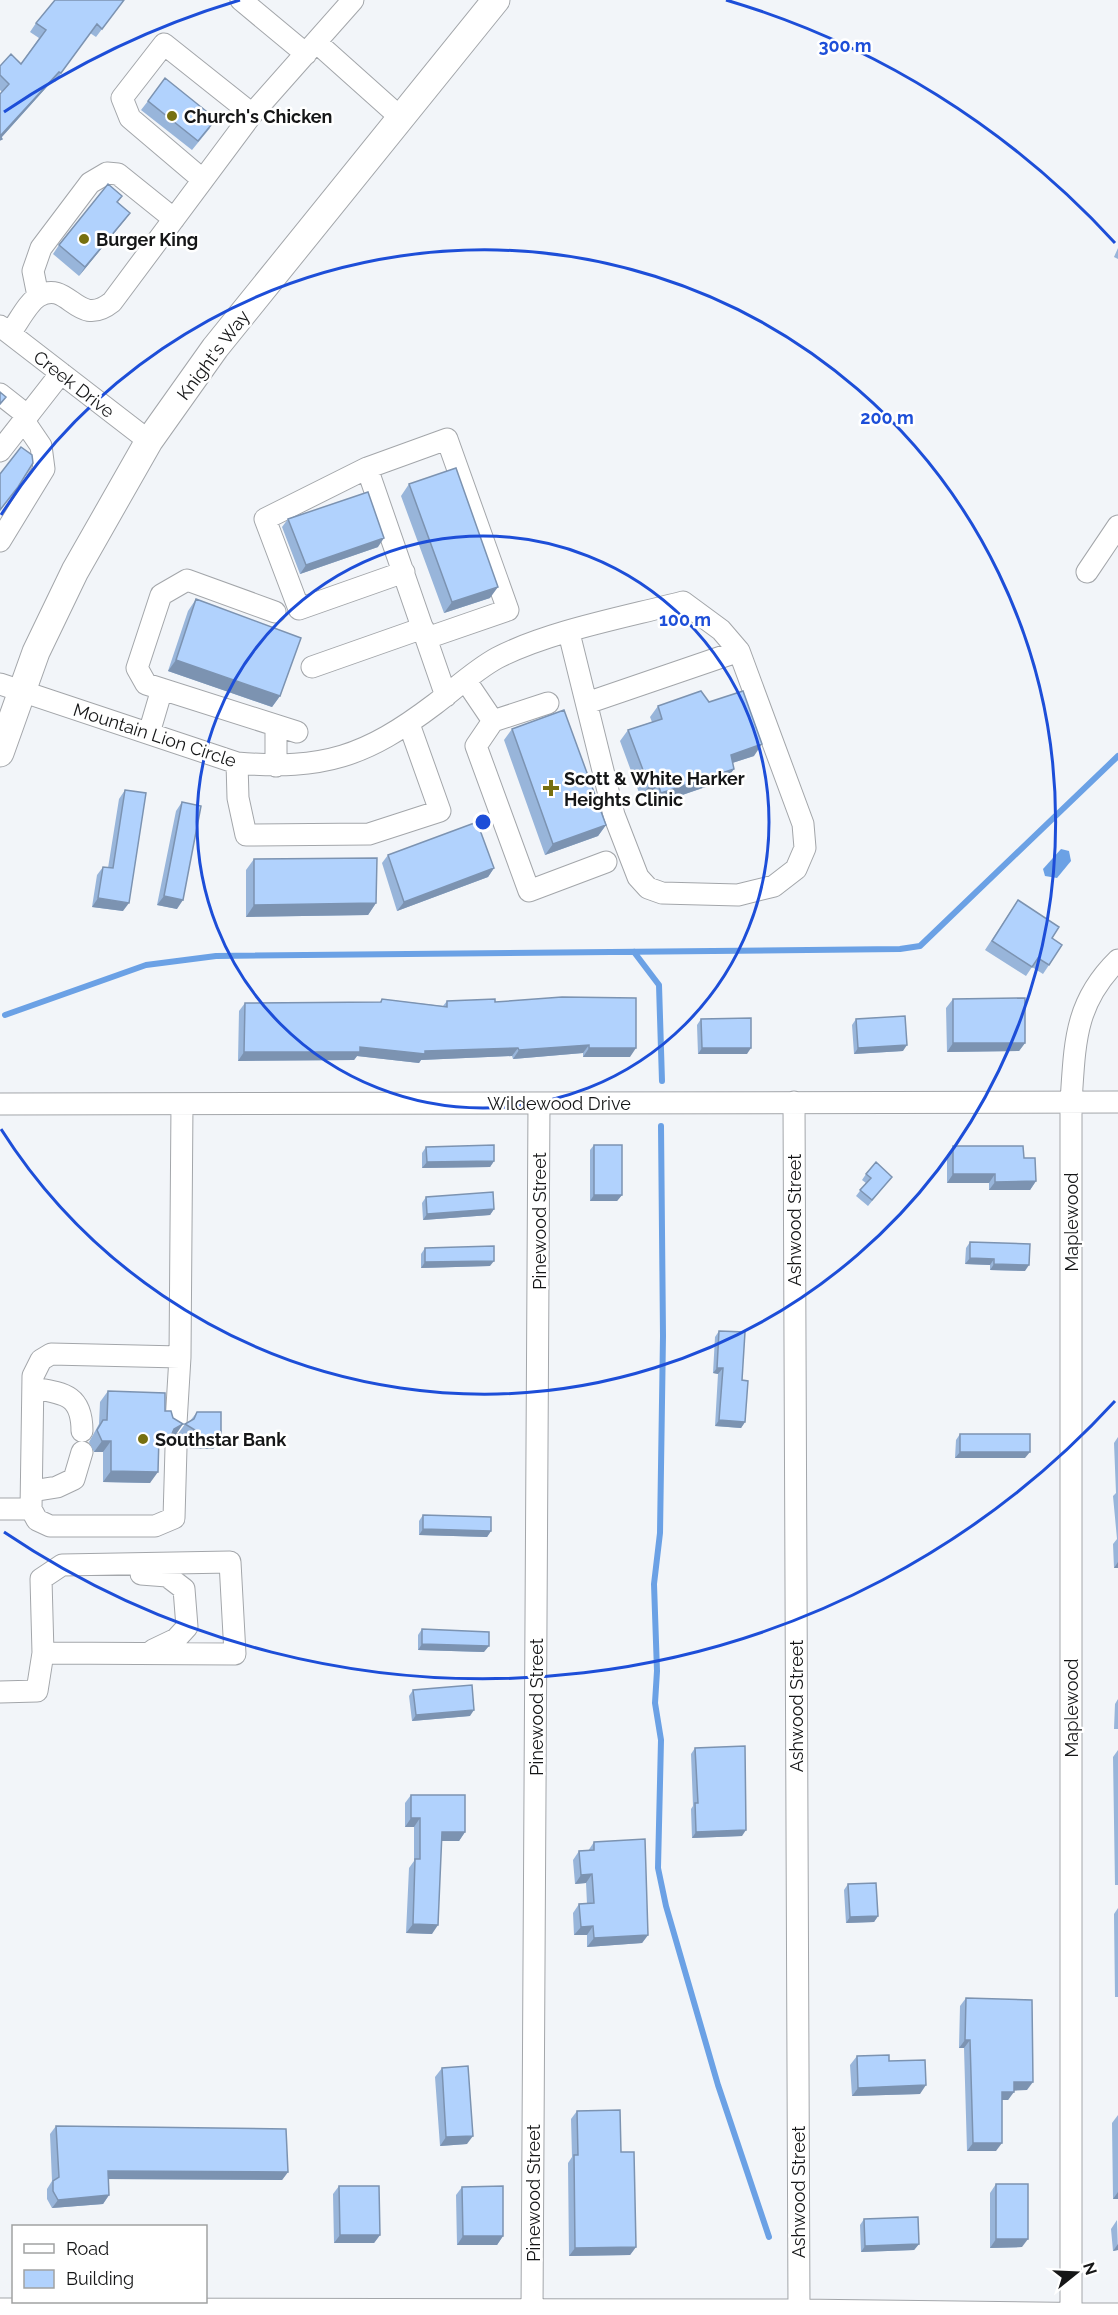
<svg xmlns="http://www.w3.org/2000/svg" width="1118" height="2315" font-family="Raleway,sans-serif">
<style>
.water{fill:#6ba1e5}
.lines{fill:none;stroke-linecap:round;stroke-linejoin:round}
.stream{stroke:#6ba1e5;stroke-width:6}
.minor-casing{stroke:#a3a6aa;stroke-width:23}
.major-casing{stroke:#a3a6aa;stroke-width:29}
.minor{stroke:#fff;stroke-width:21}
.major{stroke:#fff;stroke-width:27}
.wall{fill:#98b5da}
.shaded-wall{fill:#7c93b1}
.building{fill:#b1d2fd;stroke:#7c93b1;stroke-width:1.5}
.ring{fill:none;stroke:#1d4ed8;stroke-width:3}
.poi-dot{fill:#777010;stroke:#fff;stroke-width:2}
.labels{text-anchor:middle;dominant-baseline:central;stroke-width:5;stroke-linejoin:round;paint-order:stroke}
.poi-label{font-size:18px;font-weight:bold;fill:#151617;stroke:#fff;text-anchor:start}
.street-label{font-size:18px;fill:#151617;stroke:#fff}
.centre{fill:#1d4ed8;stroke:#fff;stroke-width:3}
.ring-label{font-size:18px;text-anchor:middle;font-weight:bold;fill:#1d4ed8;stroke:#fff;stroke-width:5;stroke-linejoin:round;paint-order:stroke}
</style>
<rect width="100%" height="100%" fill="#f2f5f9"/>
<path class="water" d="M1061 849 1069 851 1071 861 1057 878 1045 876 1043 869Z"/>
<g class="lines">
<path class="stream" d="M634 952 659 985 662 1081
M5 1015 146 965 216 956 900 949 920 946 1118 756
M661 1126 663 1336 660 1533 654 1584 657 1671 655 1703 661 1740 658 1868 666 1906 718 2085 769 2237"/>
<g class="minor-casing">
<path id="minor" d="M241 0 306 54
M316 42 401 118
M203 180 130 118 122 98 164 44 252 114
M38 296 33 271 41 248 90 183 107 173 118 174 174 219
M0 326 149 441
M10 333C18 323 28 302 39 296 69 279 77 330 112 302L252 114 353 0
M0 394 28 416
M0 451 61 373
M367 468 446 696
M0 541 44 469 41 446 24 421
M404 572 299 609 265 519 367 468 447 439 508 610 427 638
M1087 572 1118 526
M275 612 187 580 161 595 137 668 146 684 297 732
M312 667 423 628
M466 681 493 721
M0 684 237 763C324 770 365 757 435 704 455 689 475 670 497 658 549 631 626 617 683 602L721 630 739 651 803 824 805 848 796 869 774 886 738 895 662 893 648 888 638 877 614 815 569 633
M548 703 493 721 476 746 529 891 606 862
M587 703 739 651
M276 726V766
M149 733 162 689
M237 763 238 798 246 835 369 834 440 811 409 724
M794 1102 799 2310
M0 1104 1118 1102
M33 1388C63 1393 82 1394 82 1431
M176 1423 180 1357
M176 1448 174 1518 155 1526H50L37 1520 31 1509 33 1376 41 1360 51 1354 180 1357 182 1104
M32 1491 57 1487 74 1479 82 1452
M0 1509H31
M141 1574 167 1576 184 1589 187 1627 176 1639 153 1650
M0 1692 37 1691 43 1653 41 1579 62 1565 230 1562 235 1654 43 1653
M0 2309 799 2310 1118 2314
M532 2309 539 1104
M1071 2314V1102C1075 1044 1074 1003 1118 960"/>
</g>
<g class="major-casing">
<path id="major" d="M0 753 36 652 75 571 149 441 215 348 496 0"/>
</g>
<use href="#minor" class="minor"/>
<use href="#major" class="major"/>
</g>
<path class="wall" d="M124 0 96 37 90 33 55 82 53 80 1 138 2 92 0 90V66L21 64 39 38 30 32 36 23Z
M148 101 210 128 192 150 141 110Z
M118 202 130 213 124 221 79 276 53 254 59 245Z
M1118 248V259L1114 257Z
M409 484 490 598 444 613 401 496Z
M288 519 378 547 300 574 282 527Z
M196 599 280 696 272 707 168 671 188 611Z
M709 702 754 756 732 763 726 780 653 805 650 795 641 798 620 741 628 730 652 722 650 717 658 706Z
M512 729 606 825 598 836 545 855 504 740Z
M125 790 123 911 92 907 97 875 103 867 108 868 119 799Z
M182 802 177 909 157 905 176 811Z
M388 855 494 868 488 877 397 911 382 863Z
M254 859 376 903 368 915 246 917V870Z
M1012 909 1052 938 1049 965 1043 974 1032 967 1026 976 985 950Z
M382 999 443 1006 447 1001 495 1002 630 1057H583V1053L513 1059 512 1056 421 1060 419 1063 357 1056 354 1060 238 1061 239 1011 245 1003 380 1002Z
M953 999 1025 1043 1019 1051 947 1052 946 1008Z
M701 1019 747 1054H698L697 1025Z
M856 1019 903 1051 854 1054 852 1025Z
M594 1145 622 1195 617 1201H590V1150Z
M953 1146 1024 1158 1036 1181 1030 1190H989V1183H947V1155Z
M426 1147 494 1161 490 1167 422 1168V1153Z
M866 1174 892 1177 868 1206 856 1196 866 1183 862 1180Z
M426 1197 494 1209 490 1215 423 1220 422 1203Z
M970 1242 1025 1271 990 1270V1265L965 1264 966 1248Z
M425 1248 490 1266 421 1268V1254Z
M719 1331 742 1380 745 1422 741 1428 715 1426 718 1374 713 1373 715 1337Z
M108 1391 165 1411 175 1436 170 1438 163 1448 159 1447 150 1483 103 1482V1452H94L89 1442 99 1424 100 1402Z
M197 1412 221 1438 213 1449 189 1448 187 1441 177 1435 185 1424 190 1421Z
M960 1434 1025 1458H955L956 1440Z
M1118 1437V1568H1114L1113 1544 1117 1539 1113 1496 1116 1493 1114 1443Z
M423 1515 491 1531 487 1537 419 1535V1521Z
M422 1629 484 1652 418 1650V1635Z
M413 1690 470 1716 412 1721 409 1696Z
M1118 1699V1729H1114L1115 1704Z
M695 1748 742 1836 692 1838 691 1809 693 1806 691 1754Z
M1118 1750V1885H1115L1113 1757Z
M411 1795 465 1832 459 1841H441L432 1934 406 1933 409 1868 414 1861V1827H405V1803Z
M594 1842 648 1935 642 1943 587 1947V1935H574L573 1913 579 1904H587L586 1883 575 1884 573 1860 579 1851H588Z
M848 1884 878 1916 874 1922 846 1923 844 1890Z
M1118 1908V1997H1115L1114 1914Z
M966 1998 1027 2090H1014L1008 2100H1002L996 2151H967L964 2048H959L960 2006Z
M857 2056 889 2061 920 2094 852 2096 850 2065Z
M442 2068 467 2144 440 2146 435 2077Z
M577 2111 636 2247 630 2255 569 2256 568 2163 572 2157 571 2119Z
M1118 2115V2199H1113L1112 2123Z
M56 2126 288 2172 282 2180 109 2179V2195L103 2204 52 2208 47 2199V2189L52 2181 50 2134Z
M996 2184 1022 2247 990 2248V2193Z
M339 2186 380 2235 374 2243H334L333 2194Z
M462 2187 503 2236 497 2245H457L456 2195Z
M864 2219 919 2244 914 2250 861 2252 860 2225Z
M1117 2220 1118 2250 1113 2251 1111 2229Z"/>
<path class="shaded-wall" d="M59 72 53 80 0 139V136Z
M130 213 124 221 79 276 85 267Z
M384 538 378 547 300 574 306 565Z
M498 587 490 598 444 613 452 602Z
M176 660 280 696 272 707 168 671Z
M762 744 754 756 723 766 731 755Z
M734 769 726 780 653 805 661 793Z
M658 784 650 795 641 798 649 786Z
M606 825 598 836 545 855 553 844Z
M494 868 488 877 397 911 404 902Z
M164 896 183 900 177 909 157 905Z
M98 898 129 903 123 911 92 907Z
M376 903 368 915 246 917 254 905Z
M953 1043H1025L1019 1051 947 1052Z
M589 1045 583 1053 513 1059 519 1050Z
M907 1045 903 1051 854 1054 858 1048Z
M360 1047 425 1051 518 1048 512 1056 421 1060 419 1063 357 1056 354 1060 238 1061 244 1052Z
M589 1048H636L630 1057H583Z
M702 1048H751L747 1054H698Z
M494 1161 490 1167 422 1168 427 1162Z
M953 1174H995L989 1183H947Z
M1036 1181 1030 1190H989L995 1182Z
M594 1195H622L617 1201H590Z
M494 1209 490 1215 423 1220 427 1214Z
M970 1258 994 1259 990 1265 965 1264Z
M494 1261 490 1266 421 1268 425 1262Z
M994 1264 1029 1265 1025 1271 990 1270Z
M717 1368H723L718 1374 713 1373Z
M719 1420 745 1422 741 1428 715 1426Z
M183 1424 175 1436 170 1438 163 1448 151 1447 159 1436Z
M197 1437 221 1438 213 1449 189 1448Z
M102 1441H111L103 1452H94Z
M960 1452H1030L1025 1458H955Z
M111 1471 158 1472 150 1483 103 1482Z
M423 1529 491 1531 487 1537 419 1535Z
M1118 1562V1568H1114Z
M422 1644 489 1646 484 1652 418 1650Z
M474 1710 470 1716 412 1721 416 1715Z
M411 1818H420L414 1827H405Z
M746 1830 742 1836 692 1838 696 1832Z
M442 1832H465L459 1841H436Z
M592 1874 586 1883 575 1884 581 1875Z
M878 1916 874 1922 846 1923 850 1917Z
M413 1924 438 1925 432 1934 406 1933Z
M593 1926 587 1935H574L581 1927Z
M648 1935 642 1943 587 1947 594 1938Z
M965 2040H970L964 2048H959Z
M1014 2082H1033L1027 2090 1008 2091Z
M926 2085 920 2094 852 2096 858 2088Z
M1002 2092H1014L1008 2100H996Z
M473 2136 467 2144 440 2146 446 2137Z
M973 2143H1002L996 2151H967Z
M108 2171 288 2172 282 2180 102 2179Z
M1118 2192V2199H1113Z
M109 2195 103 2204 52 2208 58 2200Z
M340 2235H380L374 2243H334Z
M463 2236H503L497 2245H457Z
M996 2239H1028L1022 2247 990 2248Z
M919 2244 914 2250 861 2252 865 2246Z
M1118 2244V2250L1113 2251Z
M636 2247 630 2255 569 2256 575 2248Z"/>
<path class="building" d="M55 0H124L102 29 97 24 61 73 59 72 0 136 2 139 0 140V94L9 84 0 75V66L11 54 21 64 46 30 36 23Z
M165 78 216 119 198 141 148 101Z
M108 184 122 196 117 202 130 213 85 267 59 245Z
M0 392 6 397 0 404Z
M21 447 32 455 33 463 18 487 0 510V474Z
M456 468 498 587 452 602 409 484Z
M368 492 384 538 306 565 288 519Z
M196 599 301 638 280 696 176 660Z
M701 691 709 702 743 691 762 744 731 755 734 769 661 793 658 784 649 786 628 730 662 719 658 706Z
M564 710 606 825 553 844 512 729Z
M125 790 146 793 129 903 98 898 103 867 113 868Z
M182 802 201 806 183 900 164 896Z
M477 822 494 868 404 902 388 855Z
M377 858 376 903 254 905V859Z
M1018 900 1059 927 1052 938 1062 945 1049 965 1038 958 1032 967 992 941Z
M562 997 636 998V1048H589V1045L519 1050 518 1048 425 1051V1054L360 1047V1052H244L245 1003 381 1002 382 999 447 1007V1001L495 999V1002Z
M1025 998V1043H953V999Z
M905 1016 907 1045 858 1048 856 1019Z
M751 1018V1048H702L701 1019Z
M494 1145V1161L427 1162 426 1147Z
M594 1145H622V1195H594Z
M953 1146H1023L1024 1158H1035L1036 1181 995 1182V1174H953Z
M876 1162 892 1177 872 1200 860 1190 871 1178 866 1174Z
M493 1192 494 1209 427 1214 426 1197Z
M970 1242 1030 1244 1029 1265 994 1264V1259L970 1258Z
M494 1246V1261L425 1262V1248Z
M719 1331 745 1332 742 1380 748 1381 745 1422 719 1420 723 1368H717Z
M108 1391 165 1393V1411H171L173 1418 183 1424 174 1429 171 1436H159L158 1472 111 1471V1441H102L97 1430 103 1420H107Z
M197 1412H221V1438L197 1437 195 1430 185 1424 194 1419Z
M960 1434H1030V1452H960Z
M423 1515 491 1517V1531L423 1529Z
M422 1629 489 1632V1646L422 1644Z
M472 1685 474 1710 416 1715 413 1690Z
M745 1746 746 1830 696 1832 695 1803H698L695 1748Z
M411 1795H465V1832H442L438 1925 413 1924 415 1859H420V1818H411Z
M645 1839 648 1935 594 1938 593 1926 581 1927 579 1904 594 1903 592 1874 581 1875 579 1851 594 1850V1842Z
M876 1883 878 1916 850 1917 848 1884Z
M966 1998 1032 2000 1033 2082H1014V2092H1002V2143H973L970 2040H965Z
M889 2055V2061L925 2060 926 2085 858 2088 857 2056Z
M468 2066 473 2136 446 2137 442 2068Z
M620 2110 621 2152H634L636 2247 575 2248 574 2155H578L577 2111Z
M56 2126 286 2129 288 2172 108 2171 109 2195 58 2200 53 2191V2181L59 2177Z
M996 2184H1028V2239H996Z
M339 2186H379L380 2235H340Z
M503 2186V2236H463L462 2187Z
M918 2217 919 2244 865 2246 864 2219Z"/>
<g class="ring">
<circle cx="483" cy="822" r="286"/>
<path d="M1 515A572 572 0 1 1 1 1129"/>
<path d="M1115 1401A857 857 0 0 1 4 1532M4 112A857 857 0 0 1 240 0M726 0A857 857 0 0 1 1115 243"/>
</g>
<g class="poi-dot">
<circle cx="172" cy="116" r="6"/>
<circle cx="84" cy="239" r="6"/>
<path d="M548 779h6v6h6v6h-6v6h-6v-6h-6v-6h6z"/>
<circle cx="143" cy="1439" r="6"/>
</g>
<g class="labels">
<g class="poi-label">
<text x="184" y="116">Church's Chicken</text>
<text x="96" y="239">Burger King</text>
<text x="564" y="778">Scott &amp; White Harker<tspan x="564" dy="21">Heights Clinic</tspan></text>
<text x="155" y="1439">Southstar Bank</text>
</g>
<g class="street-label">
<text transform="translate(213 355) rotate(-53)">Knight's Way</text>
<text transform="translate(74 384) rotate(38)">Creek Drive</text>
<text transform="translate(155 735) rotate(18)">Mountain Lion Circle</text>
<text x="559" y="1103">Wildewood Drive</text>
<text transform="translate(794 1220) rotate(-90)">Ashwood Street</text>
<text transform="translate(539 1221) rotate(-90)">Pinewood Street</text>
<text transform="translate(1071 1222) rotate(-90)">Maplewood</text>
<text transform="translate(796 1706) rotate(-90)">Ashwood Street</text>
<text transform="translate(536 1707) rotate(-90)">Pinewood Street</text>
<text transform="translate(1071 1708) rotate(-90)">Maplewood</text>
<text transform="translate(798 2192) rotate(-90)">Ashwood Street</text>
<text transform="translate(533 2193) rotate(-90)">Pinewood Street</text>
</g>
</g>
<circle cx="483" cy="822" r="9" class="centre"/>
<g class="ring-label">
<text x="845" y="52">300 m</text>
<text x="887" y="424">200 m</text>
<text x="685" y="626">100 m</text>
</g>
<rect x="12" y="2225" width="195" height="78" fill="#ffffff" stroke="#a1a2a2" stroke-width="1.5"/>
<rect x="24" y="2244" width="30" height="9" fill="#ffffff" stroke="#a1a2a2" stroke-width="1.5"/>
<text x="66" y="2255" font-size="18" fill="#151617">Road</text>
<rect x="24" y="2270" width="30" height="18" fill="#b1d2fd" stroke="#a1a2a2" stroke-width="1.5"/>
<text x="66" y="2285" font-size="18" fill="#151617">Building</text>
<g transform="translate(1076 2273) rotate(72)" stroke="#ffffff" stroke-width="4.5" paint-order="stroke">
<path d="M0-4.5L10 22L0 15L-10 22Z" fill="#151617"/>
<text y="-9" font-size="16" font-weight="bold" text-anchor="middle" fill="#151617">N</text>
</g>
</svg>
